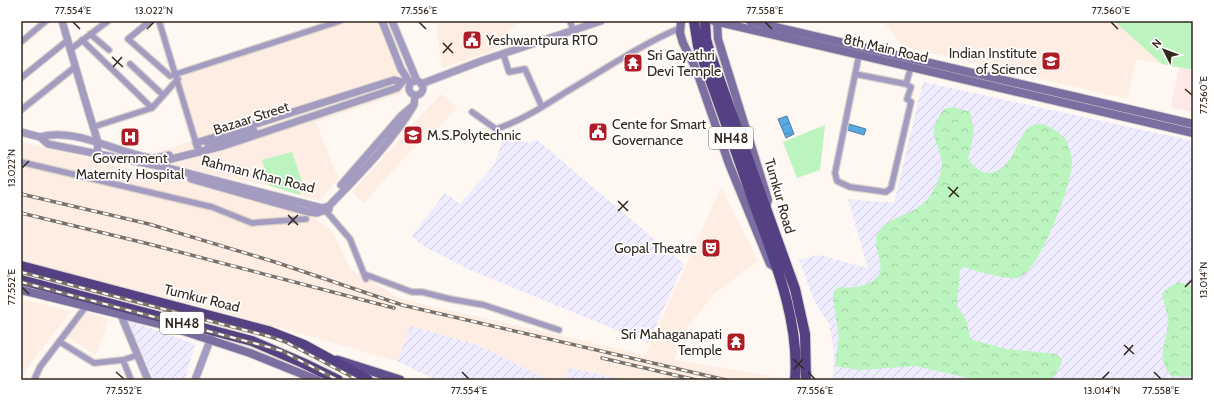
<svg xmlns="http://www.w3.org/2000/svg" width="1214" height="401" font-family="Cabin,sans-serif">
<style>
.built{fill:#fdede2}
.industrial{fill:url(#industrial-furrows)}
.medical{fill:#fee9e7}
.forest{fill:url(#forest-crowns)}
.park{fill:#bbf4be}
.water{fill:url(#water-waves);stroke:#4d81a7}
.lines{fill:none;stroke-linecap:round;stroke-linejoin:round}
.minor-casing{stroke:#d9d2cc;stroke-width:8}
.tertiary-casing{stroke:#d9d2cc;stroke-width:9}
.secondary-casing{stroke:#d9d2cc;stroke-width:10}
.primary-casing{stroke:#d9d2cc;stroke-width:11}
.trunk-casing{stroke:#d9d2cc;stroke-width:12}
.minor{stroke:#a39cc0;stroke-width:5.5}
.tertiary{stroke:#a39cc0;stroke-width:7}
.secondary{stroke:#7b6fa2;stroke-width:8}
.primary{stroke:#5f4f8c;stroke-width:9}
.trunk{stroke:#544082;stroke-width:10}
.rail-casing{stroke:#7b7169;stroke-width:3.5}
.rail{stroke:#fff;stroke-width:2;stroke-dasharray:6;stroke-linecap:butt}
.ticks{fill:none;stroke:#33271e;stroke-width:1.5}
.labels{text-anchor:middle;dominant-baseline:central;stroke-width:3.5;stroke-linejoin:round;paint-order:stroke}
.shield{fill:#fff;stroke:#706862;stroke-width:1}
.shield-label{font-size:13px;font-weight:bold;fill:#33271e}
.poi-label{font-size:14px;fill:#33271e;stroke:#fff;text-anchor:start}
.street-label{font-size:14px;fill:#33271e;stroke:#fff}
.neatline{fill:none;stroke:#33271e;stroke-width:1.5}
.ticks-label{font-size:10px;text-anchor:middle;fill:#33271e}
</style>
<defs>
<pattern id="industrial-furrows" width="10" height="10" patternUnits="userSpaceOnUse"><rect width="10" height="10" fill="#eeecfe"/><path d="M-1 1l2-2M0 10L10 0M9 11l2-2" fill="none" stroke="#cdcad9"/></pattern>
<pattern id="forest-crowns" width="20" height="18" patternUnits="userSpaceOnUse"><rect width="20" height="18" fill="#bbf4be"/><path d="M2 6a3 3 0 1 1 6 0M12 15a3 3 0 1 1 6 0" fill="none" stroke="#a1d1a3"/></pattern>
<pattern id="water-waves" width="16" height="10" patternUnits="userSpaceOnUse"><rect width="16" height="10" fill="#58a8e2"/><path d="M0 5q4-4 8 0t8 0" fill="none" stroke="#4989b7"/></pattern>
</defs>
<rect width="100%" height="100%" fill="#fef7f2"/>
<path class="built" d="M350 21H380L399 76 403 93 316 122 338 179 319 201 270 186 162 164 159 152 191 141H198L178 76Z
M435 21H522L502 36 508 45 442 68 437 28Z
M883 21H1193V70L1136 59 1127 99 902 46Z
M441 94 458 107 428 139 412 125Z
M409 129 421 139 364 203 352 192Z
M21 142 306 211 333 232 350 269 401 299 645 355 721 188 758 261 715 293 681 335 674 360 781 378 818 380H625L570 368 564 380H549L477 345 411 326 397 361 213 309 21 262Z
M21 299 71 311 21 376Z
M85 312 109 319 96 355 68 337Z"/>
<path class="industrial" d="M923 82 1193 141V380H833L834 351 829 324 815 302 799 260 819 255 868 268 848 199 894 203Z
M503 138 531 143 536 139 684 264 648 343 468 269 423 246 412 236 445 193 460 204 495 164Z
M127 320 195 344 185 380H154Z
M411 326 477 345 549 380H436L397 361Z
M570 368 625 380H564Z"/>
<path class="medical" d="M1179 67 1193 70 1192 112 1171 107Z"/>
<path class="forest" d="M953 107 970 112 974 131 968 159C980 175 993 179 1008 162 1018 151 1021 123 1040 124 1049 124 1059 133 1066 139 1068 146 1072 155 1072 162 1072 185 1040 268 1020 277 1009 282 976 270 963 267L960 270 957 305 966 320 970 337 973 340 1006 349 1056 354 1062 359C1060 369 1057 374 1048 380L973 379 915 366 859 370 835 366 839 336 833 300V292L839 287C851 288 859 288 869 283 895 270 867 247 879 231 890 214 922 216 934 189 937 183 943 170 942 163 942 159 940 155 939 151 932 131 931 127 944 109Z
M1179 282 1193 286V375L1189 377 1171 376C1155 356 1167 344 1168 322 1168 313 1164 303 1162 294L1168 288Z"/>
<path class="park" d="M1114 21H1193V70L1162 64Z
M825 125 820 170 797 178 783 142Z
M292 152 302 181 300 195 270 186 262 160Z"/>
<path class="water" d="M787 116 794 134 786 138 778 119Z
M849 124 866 129 864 135 847 130Z"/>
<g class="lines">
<g class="minor-casing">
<path id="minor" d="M150 21 128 39 170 76 340 21
M159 21 196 143
M570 21 573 30
M90 34 109 50
M82 40 152 108
M21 42 46 21
M71 49 108 21
M503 53 509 72 525 69 542 107
M859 55 835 173 837 181 850 187 886 192 891 188 911 102 907 99 911 87 906 84 911 67
M130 64 163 95
M855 74 906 84
M21 78 68 40
M21 110 75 67
M472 112 496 129C521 121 544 106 566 92 604 70 640 45 680 28
M93 127 152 108 178 79
M21 162 212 207 252 223 306 219
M326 211 350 239 366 279
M364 274 412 292H422L450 299 484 305 559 330
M60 342 94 363 123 360 138 355
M123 360 131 380
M36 380 35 378 40 367 87 305"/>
</g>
<g class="tertiary-casing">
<path id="tertiary" d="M62 21C74 61 85 102 98 142L97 153
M382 21 401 69 410 83
M392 21 417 81
M409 88a7 7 0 1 1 14 0a7 7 0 1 1-14 0Z
M421 84 484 60 601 21
M21 132 40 137 48 144 164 167 322 208 329 206C358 176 393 141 414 105
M40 137C75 127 117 153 151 158 156 159 164 156 169 155
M208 145 254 131
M163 161 223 146 397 88 402 82 394 80 196 143 198 148
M191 179 308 212 317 213 329 209
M341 185 401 116 414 105 415 96
M120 313 148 380
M195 380 212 335"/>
</g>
<g class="secondary-casing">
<path id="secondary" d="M681 21 680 33 683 43 696 69 729 164 770 264 776 268
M714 21 1193 133
M717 21 718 39 768 200 766 207
M750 21 1193 124
M21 290 168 326 250 353 317 380"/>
</g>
<g class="primary-casing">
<path id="primary" d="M337 360 400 380"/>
</g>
<g class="trunk-casing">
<path id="trunk" d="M694 21 698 46C717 99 736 151 754 204 774 259 800 320 795 380
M705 21 706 39 710 53 795 289 805 334 806 380
M21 266 268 331 304 345 368 380
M21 280 252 341 303 363 338 380"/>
</g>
<use href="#minor" class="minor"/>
<use href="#tertiary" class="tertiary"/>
<use href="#secondary" class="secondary"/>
<use href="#primary" class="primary"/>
<use href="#trunk" class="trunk"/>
<g class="rail-casing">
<path id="rail" d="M21 194 149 224 275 262 402 305 726 380
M21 213 145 243 394 308
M21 272 268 336 286 342 358 380
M21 282 265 346 282 351 338 380
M602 358 696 380"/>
</g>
<use href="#rail" class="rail"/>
</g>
<path class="ticks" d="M73 22 80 29M419 22 426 29M765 22 772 29M1111 22 1118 29M147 29 154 22M443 43 453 53M443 53 452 43M112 57 123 67M113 67 122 57M1185 89 1192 95M22 168 29 161M948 187 959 197M949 197 958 187M618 201 628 211M618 211 628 201M288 215 298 225M288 225 298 215M22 287 29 294M1185 287 1192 280M1124 345 1134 354M1124 355 1133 345M793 359 804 369M794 369 803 359M116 372 124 379M462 372 469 379M808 372 815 379M1154 372 1161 379M1102 379 1109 372"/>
<defs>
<g id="civic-square" transform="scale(1)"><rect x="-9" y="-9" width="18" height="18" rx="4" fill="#af1c26" stroke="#fff"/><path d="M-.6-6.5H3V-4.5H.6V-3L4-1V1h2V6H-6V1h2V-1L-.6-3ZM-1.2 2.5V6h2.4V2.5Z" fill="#fff"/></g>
<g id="university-square" transform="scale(1)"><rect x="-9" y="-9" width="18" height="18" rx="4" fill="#af1c26" stroke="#fff"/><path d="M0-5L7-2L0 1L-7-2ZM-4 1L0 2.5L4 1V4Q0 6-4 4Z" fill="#fff"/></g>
<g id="temple-square" transform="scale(1)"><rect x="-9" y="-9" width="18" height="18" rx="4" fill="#af1c26" stroke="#fff"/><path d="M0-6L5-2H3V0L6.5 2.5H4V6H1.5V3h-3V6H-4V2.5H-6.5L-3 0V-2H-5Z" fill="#fff"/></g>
<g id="hospital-square" transform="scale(1)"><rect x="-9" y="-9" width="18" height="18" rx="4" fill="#af1c26" stroke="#fff"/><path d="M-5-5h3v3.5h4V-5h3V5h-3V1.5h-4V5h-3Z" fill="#fff"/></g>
<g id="theatre-square" transform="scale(1)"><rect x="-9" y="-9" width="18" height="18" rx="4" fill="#af1c26" stroke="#fff"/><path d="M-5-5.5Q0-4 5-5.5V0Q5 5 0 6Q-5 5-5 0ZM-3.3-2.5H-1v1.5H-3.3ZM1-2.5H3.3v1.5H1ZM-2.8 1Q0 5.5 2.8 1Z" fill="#fff"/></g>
</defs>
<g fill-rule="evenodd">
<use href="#civic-square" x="472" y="40"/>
<use href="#university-square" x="1051" y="61"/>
<use href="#temple-square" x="633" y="63"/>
<use href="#civic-square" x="598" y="132"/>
<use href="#university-square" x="413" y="135"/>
<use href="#hospital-square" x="130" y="137"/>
<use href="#theatre-square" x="711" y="248"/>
<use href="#temple-square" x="736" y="342"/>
</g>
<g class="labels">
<g class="shield">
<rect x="709" y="127" width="44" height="22" rx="3"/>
<rect x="160" y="312" width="44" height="22" rx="3"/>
</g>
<g class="shield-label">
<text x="731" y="138">NH48</text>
<text x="182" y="323">NH48</text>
</g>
<g class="poi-label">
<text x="486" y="40">Yeshwantpura RTO</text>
<text x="1037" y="53" text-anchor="end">Indian Institute<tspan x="1037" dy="16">of Science</tspan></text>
<text x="647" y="55">Sri Gayathri<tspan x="647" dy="16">Devi Temple</tspan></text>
<text x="612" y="124">Cente for Smart<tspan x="612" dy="16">Governance</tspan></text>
<text x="427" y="135">M.S.Polytechnic</text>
<text x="130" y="158" text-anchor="middle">Government<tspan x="130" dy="16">Maternity Hospital</tspan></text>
<text x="697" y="248" text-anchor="end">Gopal Theatre</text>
<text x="722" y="334" text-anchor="end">Sri Mahaganapati<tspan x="722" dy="16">Temple</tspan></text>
</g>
<g class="street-label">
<text transform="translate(886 48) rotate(13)">8th Main Road</text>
<text transform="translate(251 118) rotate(-18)">Bazaar Street</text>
<text transform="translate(258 174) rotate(14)">Rahman Khan Road</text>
<text transform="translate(780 196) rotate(74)">Tumkur Road</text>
<text transform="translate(202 298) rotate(14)">Tumkur Road</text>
</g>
</g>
<rect width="1214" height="401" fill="none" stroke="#ffffff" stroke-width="44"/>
<g transform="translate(1164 50) rotate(312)" stroke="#ffffff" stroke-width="3" paint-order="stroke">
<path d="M0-3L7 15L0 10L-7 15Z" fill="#33271e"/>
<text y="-6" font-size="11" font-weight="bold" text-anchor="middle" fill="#33271e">N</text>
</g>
<rect x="22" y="22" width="1170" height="357" class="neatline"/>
<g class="ticks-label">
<text x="73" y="14">77.554°E</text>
<text x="154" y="14">13.022°N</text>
<text x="419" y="14">77.556°E</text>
<text x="765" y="14">77.558°E</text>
<text x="1111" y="14">77.560°E</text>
<text transform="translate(1203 95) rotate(-90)" y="4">77.560°E</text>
<text transform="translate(11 168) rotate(-90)" y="4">13.022°N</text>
<text transform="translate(1203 280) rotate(-90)" y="4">13.014°N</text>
<text transform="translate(11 287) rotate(-90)" y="4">77.552°E</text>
<text x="124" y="394">77.552°E</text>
<text x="469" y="394">77.554°E</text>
<text x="815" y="394">77.556°E</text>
<text x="1102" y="394">13.014°N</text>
<text x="1161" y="394">77.558°E</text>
</g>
</svg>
